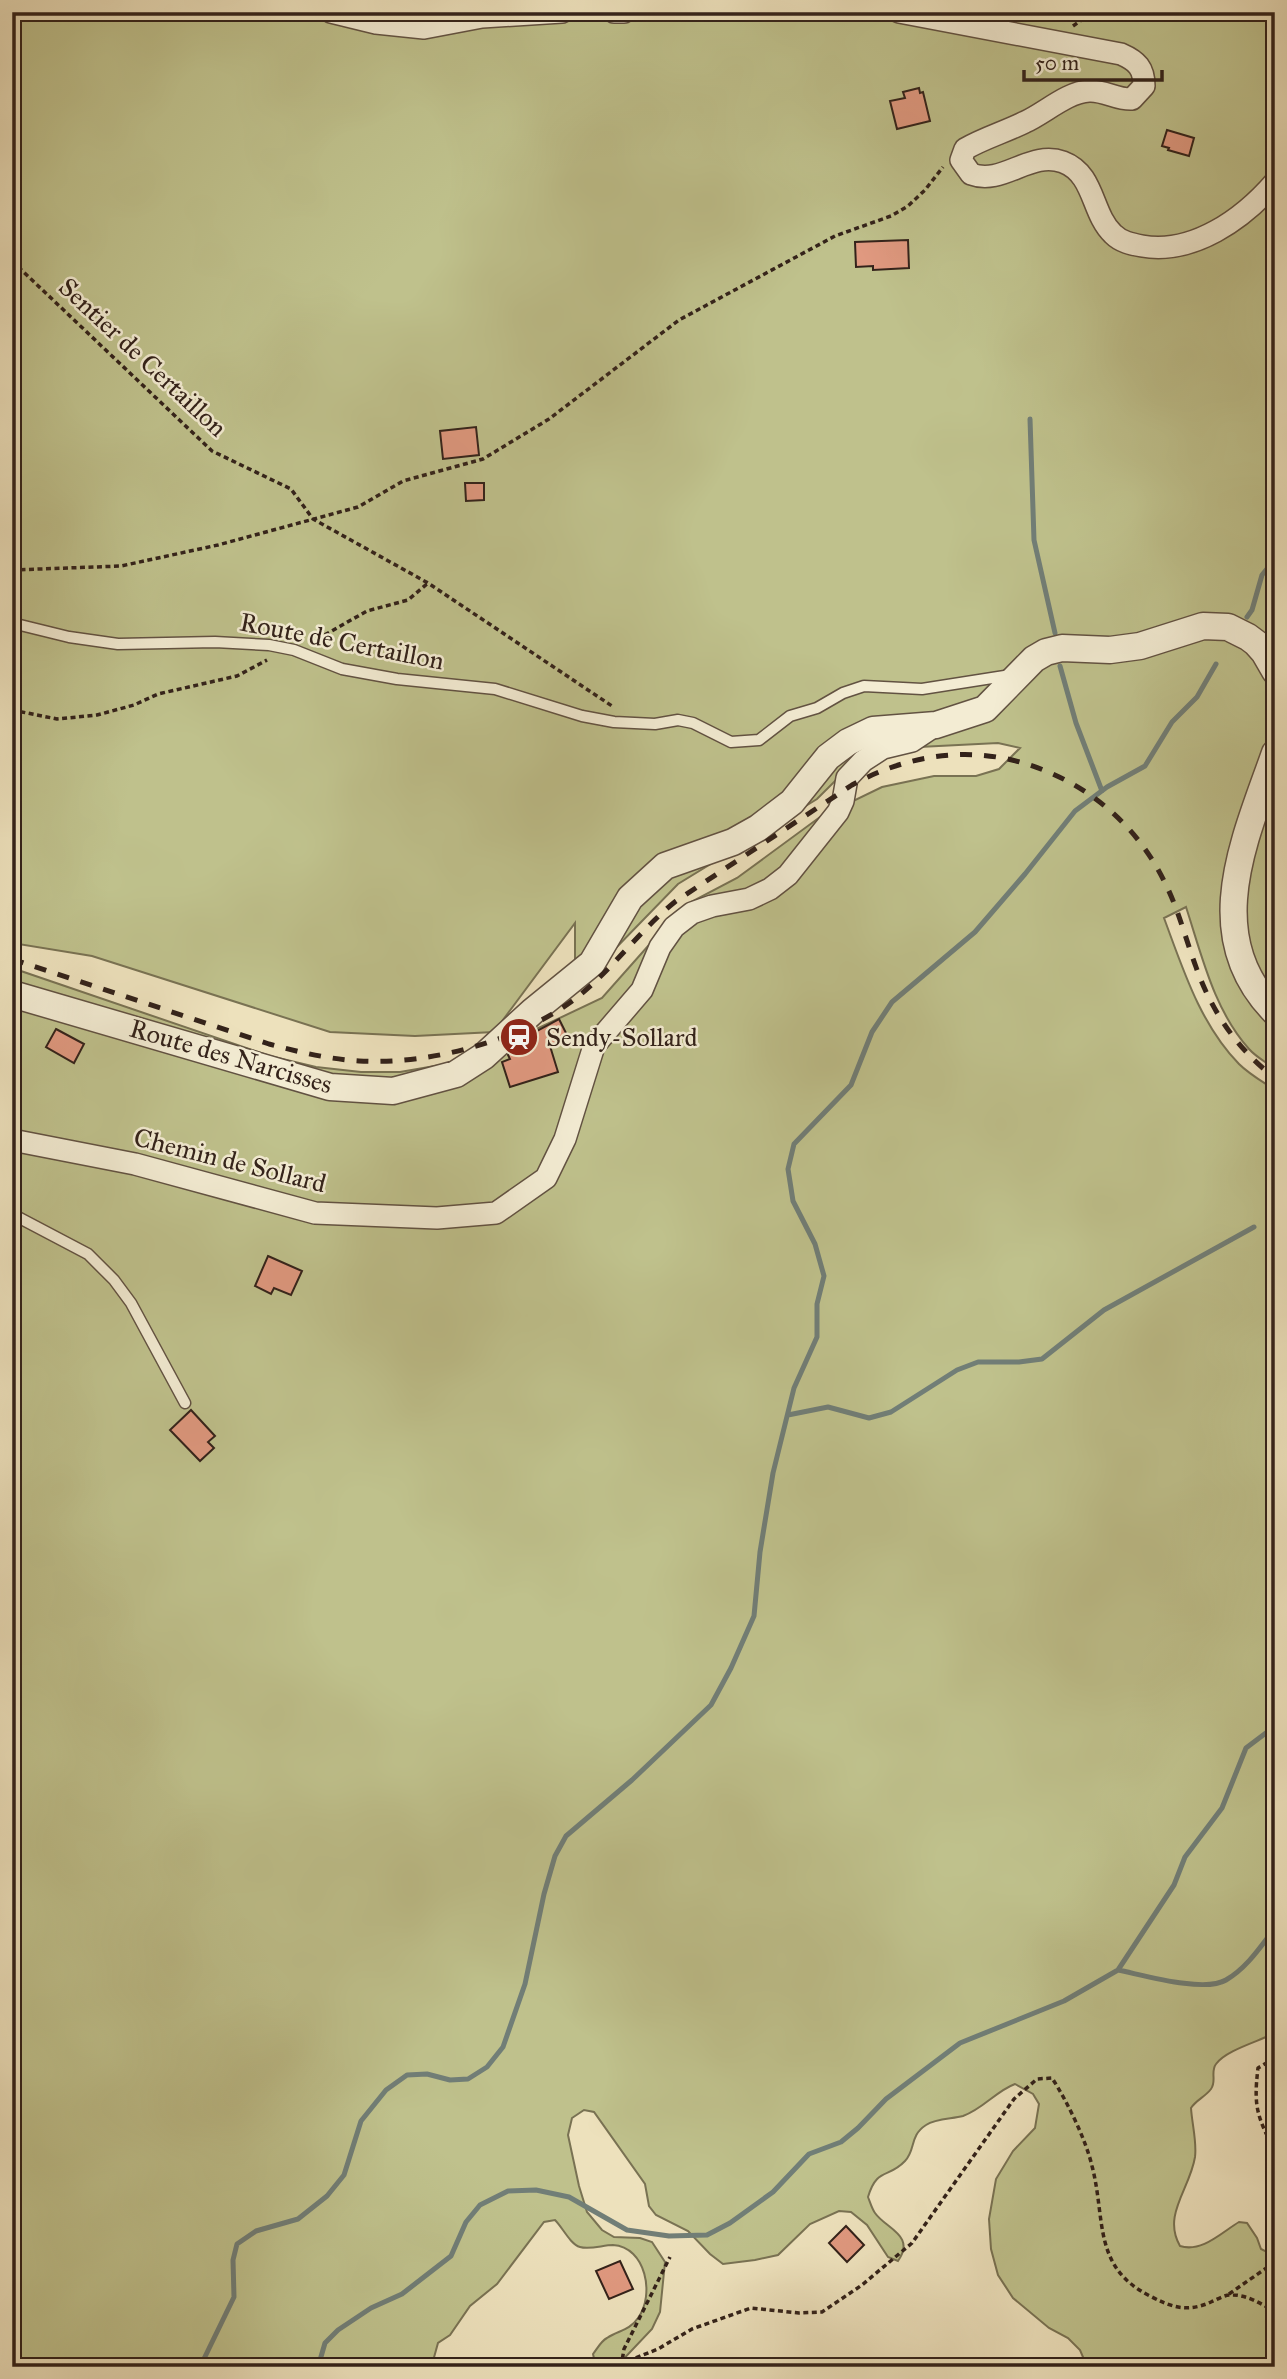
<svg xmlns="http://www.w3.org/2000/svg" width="1287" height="2379" font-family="'IM FELL Great Primer',serif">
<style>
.green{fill:#bfc18c;stroke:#797253;stroke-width:2}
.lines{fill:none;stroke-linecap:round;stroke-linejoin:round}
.stream{stroke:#717e77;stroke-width:5}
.building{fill:#e09980;stroke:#33221a;stroke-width:2}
.service-casing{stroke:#625242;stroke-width:13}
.minor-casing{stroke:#625242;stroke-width:24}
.tertiary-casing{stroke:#625242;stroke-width:29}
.path{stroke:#33221a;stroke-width:3.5;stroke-dasharray:5 3.5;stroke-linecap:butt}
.service{stroke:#f3ecd3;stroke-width:10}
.minor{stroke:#f3ecd3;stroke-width:21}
.tertiary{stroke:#f3ecd3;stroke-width:26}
.rail{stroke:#33221a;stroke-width:5;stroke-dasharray:12 12;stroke-linecap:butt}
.labels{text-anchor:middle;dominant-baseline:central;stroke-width:5;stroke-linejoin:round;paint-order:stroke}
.street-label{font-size:26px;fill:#33221a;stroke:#f3ecd3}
.poi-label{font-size:26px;fill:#33221a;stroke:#f3ecd3;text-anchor:start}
</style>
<rect width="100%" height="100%" fill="#ede1bc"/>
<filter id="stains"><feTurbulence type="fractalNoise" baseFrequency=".00286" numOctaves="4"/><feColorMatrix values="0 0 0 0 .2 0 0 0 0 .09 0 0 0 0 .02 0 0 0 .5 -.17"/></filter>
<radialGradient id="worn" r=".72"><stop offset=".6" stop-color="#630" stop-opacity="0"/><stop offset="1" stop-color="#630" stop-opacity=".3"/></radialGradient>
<path class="green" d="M12 12H1275V1069C1266 1062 1256 1057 1249 1049 1214 1010 1202 956 1186 907L1164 918C1183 969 1200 1024 1239 1064 1249 1074 1263 1082 1275 1090V2033C1260 2041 1226 2050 1216 2064 1210 2072 1217 2081 1211 2089 1205 2097 1196 2100 1191 2108 1192 2124 1197 2142 1195 2157 1190 2189 1162 2215 1180 2246 1202 2253 1222 2232 1239 2222L1247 2223 1257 2238 1261 2249 1275 2256V2367H1085L1086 2364 1080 2350 1068 2338 1049 2328 1013 2298 998 2275 991 2249 989 2219 996 2179 1013 2151 1035 2128 1039 2104 1033 2094 1015 2084C996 2091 983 2109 963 2116 952 2119 936 2118 926 2125 909 2136 916 2150 905 2161 888 2179 877 2167 868 2197 870 2202 872 2209 875 2213 886 2229 916 2235 898 2261L888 2257 867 2225 851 2212 839 2211 810 2224 778 2255 755 2260 723 2264 710 2254 688 2231 656 2215 649 2206 645 2184 594 2112 584 2110 572 2118 568 2135 579 2186 587 2212 602 2230 614 2237 640 2238 652 2242 665 2262 660 2312 652 2329 616 2367H596L593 2354C597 2349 601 2341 607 2338 619 2330 629 2331 638 2318 655 2295 646 2247 613 2245 603 2245 590 2250 580 2247 570 2244 563 2228 555 2220L544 2222 497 2284 470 2306 450 2335 438 2343 433 2361 434 2367H12V968L270 1056 316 1067 361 1072H400L458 1062 511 1041 602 998 664 928 691 902 737 878 820 817 882 787 934 776H976L999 769 1020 748 998 743 919 747 875 762 837 779 817 799 678 884 575 990V923L494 1032 415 1036 330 1032 92 956 12 943Z"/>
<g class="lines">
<path class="stream" d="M1030 419 1034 540 1055 633
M1247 617 1252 610 1262 575 1275 559
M1060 666 1076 723 1102 791
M788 1415 828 1407 869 1418 891 1412 957 1370 978 1362H1019L1042 1359 1104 1310 1254 1227
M1118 1970C1143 1975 1204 1993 1226 1980 1247 1968 1261 1946 1275 1928
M200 2367 234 2297 233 2260 237 2244 256 2231 298 2219 327 2196 344 2175 361 2121 386 2090 407 2075 427 2074 450 2080 468 2079 487 2067 503 2047 525 1984 544 1894 555 1856 566 1836 632 1780 711 1705 731 1668 754 1616 760 1552 773 1473 794 1388 817 1337V1304L824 1276 815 1244 793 1201 788 1169 794 1144 851 1085 872 1032 892 1002 975 932 1025 874 1075 811 1107 787 1145 766 1172 722 1197 697 1216 664
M318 2367 325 2343 338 2330 371 2308 402 2294 451 2256 466 2222 480 2205 508 2191 536 2190 569 2197 627 2230 669 2236 707 2235 730 2223 773 2192 809 2154 841 2142 858 2128 886 2099 960 2043 1064 2001 1118 1970 1174 1885 1185 1857 1222 1808 1246 1748 1275 1726"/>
</g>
<path class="building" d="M919 88 920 93 923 92 930 121 897 129 890 101 905 98 903 92Z
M1167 130 1194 138 1189 156 1168 150 1169 148 1162 146Z
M908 240 909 268 873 270V266L856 267 855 242Z
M476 427 479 455 443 459 440 431Z
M465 483H484V500L466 501Z
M559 1019 568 1037 550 1046 558 1072 510 1087 502 1062 510 1059 508 1055 517 1047 530 1043 527 1038 533 1033Z
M56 1029 84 1044 74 1063 46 1047Z
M268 1256 302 1271 291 1295 274 1288 271 1294 255 1286Z
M191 1410 215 1436 208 1442 214 1448 200 1461 170 1430Z
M846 2226 864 2245 847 2262 829 2243Z
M620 2261 633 2289 609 2299 596 2271Z"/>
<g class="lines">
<g class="service-casing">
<path id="service" d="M12 623 69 637 118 644 215 642 269 645 294 650 342 669 397 679 495 689 582 716 614 722 655 724 678 720 693 723 731 742 759 740 790 716 817 708 843 693 864 686 922 689 1011 675
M12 1214 88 1254 114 1280 131 1303 185 1403"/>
</g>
<g class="minor-casing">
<path id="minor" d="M331 12 376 23 424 28 482 17 562 12
M614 12H624
M899 12 1121 54C1137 61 1144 68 1144 86L1132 99C1117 100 1104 90 1089 91 1067 92 1045 113 1025 122 1005 132 984 138 965 149L961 160 971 174C1003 186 1030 150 1063 162 1095 174 1091 213 1113 234 1121 242 1131 244 1142 246 1193 255 1243 219 1275 182
M12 1140 135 1164 315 1213 437 1218 496 1213 546 1178 565 1139 594 1046 642 990 660 947 674 927 692 913 712 906 749 899 770 889 788 875 838 812 843 801 847 778 863 761 883 748 912 741 936 725"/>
</g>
<g class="tertiary-casing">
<path id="tertiary" d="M1275 753C1245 839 1199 935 1275 1012
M12 994 330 1087 393 1091 456 1074 484 1056 533 1011 592 963 630 898 665 866 733 842 758 828 792 802 828 757 848 742 873 730 936 725 985 709 1034 659 1046 652 1062 648 1110 650 1140 646 1203 626 1228 627 1248 637 1256 643 1264 652 1275 671"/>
</g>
<path class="path" d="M1073 26 1093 12
M12 261 212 451 291 489 313 519 428 583 612 706
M12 570 121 566 218 545 358 507 403 481 483 459 549 419 679 320 835 236 891 216 908 206 925 190 943 167
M309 641 321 637 367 611 408 600 428 583
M12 710 57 719 97 715 134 705 158 694 237 676 267 660
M1275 2058 1258 2068C1253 2109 1258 2117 1275 2152
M1229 2294 1275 2262
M620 2364 658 2349 692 2329 751 2308 799 2313 822 2312 862 2285 912 2243 1014 2099 1037 2079 1052 2078C1067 2101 1086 2140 1092 2166 1106 2219 1092 2267 1150 2296 1171 2307 1187 2313 1211 2302 1216 2300 1224 2295 1230 2295 1246 2294 1262 2304 1275 2312
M621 2367 624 2349 670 2257"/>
<use href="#service" class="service"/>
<use href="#minor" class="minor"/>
<use href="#tertiary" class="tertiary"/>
<path class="rail" d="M12 959 269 1044C299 1052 328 1059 359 1061 431 1065 524 1040 580 995 615 966 641 929 676 901L852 785C901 758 957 747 1012 760 1081 777 1137 822 1167 887 1179 912 1186 940 1196 967 1212 1012 1237 1049 1275 1078"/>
</g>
<defs>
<g id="station-disc" transform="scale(2.0125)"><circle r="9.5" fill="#8f2418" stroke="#f3ecd3"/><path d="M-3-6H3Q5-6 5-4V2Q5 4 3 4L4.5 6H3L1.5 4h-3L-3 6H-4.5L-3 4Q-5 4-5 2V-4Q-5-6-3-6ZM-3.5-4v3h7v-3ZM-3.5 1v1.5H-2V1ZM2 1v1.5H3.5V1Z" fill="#fff"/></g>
</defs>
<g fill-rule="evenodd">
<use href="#station-disc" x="519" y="1037"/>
</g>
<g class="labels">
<g class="street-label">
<text transform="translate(143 357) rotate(43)">Sentier de Certaillon</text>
<text transform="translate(342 641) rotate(11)">Route de Certaillon</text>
<text transform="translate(231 1056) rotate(16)">Route des Narcisses</text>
<text transform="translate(230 1160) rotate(14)">Chemin de Sollard</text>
</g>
<g class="poi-label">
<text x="546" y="1037">Sendy-Sollard</text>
</g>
</g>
<rect width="1287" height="2379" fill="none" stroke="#ede1bc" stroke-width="42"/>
<rect x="14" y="14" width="1259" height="2351" fill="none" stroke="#33221a" stroke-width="3.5"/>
<rect x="21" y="21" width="1245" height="2337" fill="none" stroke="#33221a" stroke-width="2"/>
<path d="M1024 70v10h138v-10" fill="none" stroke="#33221a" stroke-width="3.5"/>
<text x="1035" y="70" font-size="21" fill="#33221a" stroke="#f3ecd3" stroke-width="5" paint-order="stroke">50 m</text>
<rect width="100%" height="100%" filter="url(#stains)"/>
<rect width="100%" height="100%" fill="url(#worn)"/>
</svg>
